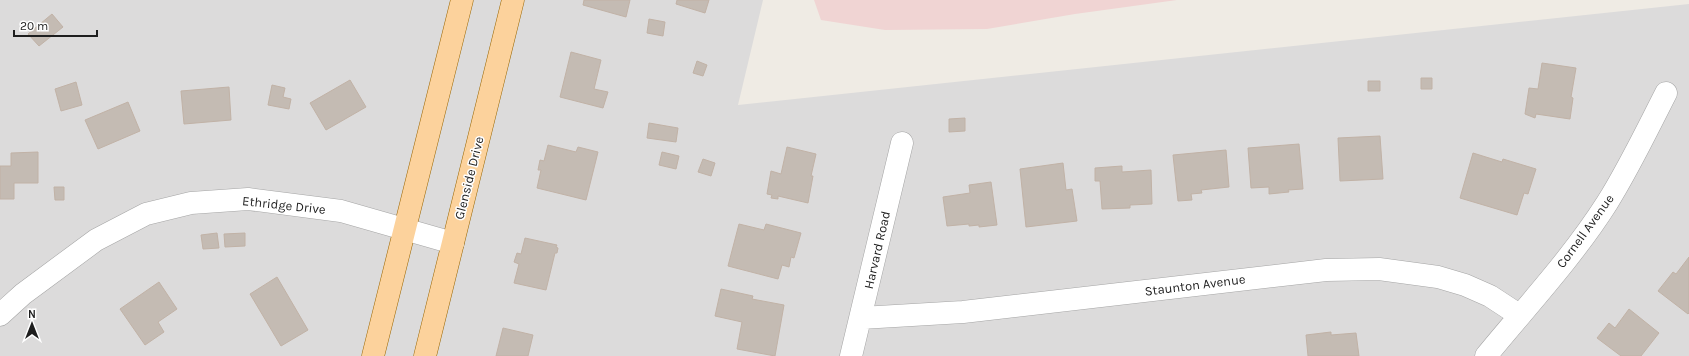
<svg xmlns="http://www.w3.org/2000/svg" width="1689" height="356" font-family="Karla,sans-serif">
<style>
.residential{fill:#dcdbdb}
.commercial{fill:#f0d4d3}
.building{fill:#c4bbb3;stroke:#c1b2a6}
.lines{fill:none;stroke-linecap:round;stroke-linejoin:round}
.minor-casing{stroke:#a5a5a5;stroke-width:23}
.primary-casing{stroke:#986500;stroke-width:23}
.minor{stroke:#fff;stroke-width:22}
.primary{stroke:#fcd29c;stroke-width:22}
.labels{text-anchor:middle;dominant-baseline:central;stroke-width:3;stroke-linejoin:round;paint-order:stroke}
.street-label{font-size:13px;fill:#1e1e1e;stroke:#fff}
</style>
<rect width="100%" height="100%" fill="#efebe4"/>
<path class="residential" d="M0 0H763L738 105 1689 4V356H0Z"/>
<path class="commercial" d="M814 0H1177L1075 14 987 29 885 30 821 20Z"/>
<path class="building" d="M584 0H630L626 17 583 5Z
M677 0H709L705 13 676 4Z
M52 14 63 27 39 46 28 34Z
M649 19 665 22 663 36 647 33Z
M571 52 601 60 594 89 608 92 603 108 560 97Z
M697 61 707 65 703 76 693 73Z
M1542 63 1576 68 1571 97 1573 98 1570 119 1536 114 1535 118 1525 114 1529 88 1538 89Z
M1421 78H1432V89H1421Z
M350 80 366 107 326 130 310 103Z
M1368 81H1380V91H1368Z
M76 82 82 105 61 111 55 89Z
M272 85 285 88 283 97 291 99 289 109 268 105Z
M229 87 231 120 184 124 181 91Z
M128 102 140 131 98 149 85 120Z
M965 118V131L949 132V119Z
M649 123 678 128 676 142 647 138Z
M1380 136 1383 179 1340 181 1338 138Z
M1299 144 1303 189 1288 190 1289 192 1269 194V187L1251 188 1248 148Z
M548 145 576 152 578 147 598 152 586 200 537 188 541 170H538L540 160 544 161Z
M787 147 816 154 811 176H813L808 203 778 196V199L771 198 772 195 767 194 771 171 781 174Z
M1226 150 1229 187 1201 190 1202 193 1191 194 1192 200 1178 201 1173 155Z
M38 152V183H14V199H0V166H11V153Z
M662 152 679 156 676 169 659 165Z
M1473 153 1502 162 1503 159 1536 169 1528 194 1524 193 1517 215 1460 198Z
M703 159 715 163 711 176 698 172Z
M1063 163 1066 190 1072 189 1077 221 1026 227 1020 169Z
M1122 166V172L1151 170 1152 204 1130 205V208L1102 209 1100 181H1095V168Z
M991 182 997 225 979 227V225L969 226V224L947 226 943 197 970 193 969 185Z
M54 187H64V200H55Z
M739 224 764 230 766 224 801 233 794 258 791 257 789 267 782 265 778 279 728 266Z
M217 233 219 248 203 249 201 235Z
M245 233V246L225 247 224 234Z
M525 238 557 245 556 247 558 248 557 253H555L546 290 514 283 519 264 514 262 517 253 521 254Z
M1689 257V313L1688 314 1658 291 1673 272 1676 274Z
M277 277 308 330 281 346 250 294Z
M159 282 177 309 158 322 164 332 145 345 120 309Z
M721 289 753 296 752 299 784 305 775 356 737 349 742 322 715 316Z
M1629 309 1659 333 1641 356H1621L1597 338 1609 323 1615 328Z
M503 328 533 335 528 356H496Z
M1331 332V335L1356 333 1359 356H1308L1306 335Z"/>
<g class="lines">
<g class="minor-casing">
<path id="minor" d="M0 315 23 294 96 240 146 214 191 203 248 199 341 211 453 243
M861 318 963 312 1326 270 1379 269 1438 277 1465 285 1490 296 1519 315
M851 356 902 143
M1486 356C1527 306 1572 258 1607 203 1629 168 1647 130 1666 93"/>
</g>
<g class="primary-casing">
<path id="primary" d="M373 356 462 0
M425 356 513 0"/>
</g>
<use href="#minor" class="minor"/>
<use href="#primary" class="primary"/>
</g>
<g class="labels">
<g class="street-label">
<text transform="translate(469 178) rotate(-76)">Glenside Drive</text>
<text transform="translate(284 205) rotate(6)">Ethridge Drive</text>
<text transform="translate(1585 231) rotate(-54)">Cornell Avenue</text>
<text transform="translate(877 250) rotate(-77)">Harvard Road</text>
<text transform="translate(1195 285) rotate(-7)">Staunton Avenue</text>
</g>
</g>
<g transform="translate(32 324)" stroke="#ffffff" stroke-width="3" paint-order="stroke">
<path d="M0-3L7 15L0 10L-7 15Z" fill="#1e1e1e"/>
<text y="-6" font-size="11" font-weight="bold" text-anchor="middle" fill="#1e1e1e">N</text>
</g>
<path d="M14 30v6h83v-6" fill="none" stroke="#1e1e1e" stroke-width="2"/>
<text x="20" y="30" font-size="12" fill="#1e1e1e" stroke="#ffffff" stroke-width="3" paint-order="stroke">20 m</text>
</svg>
